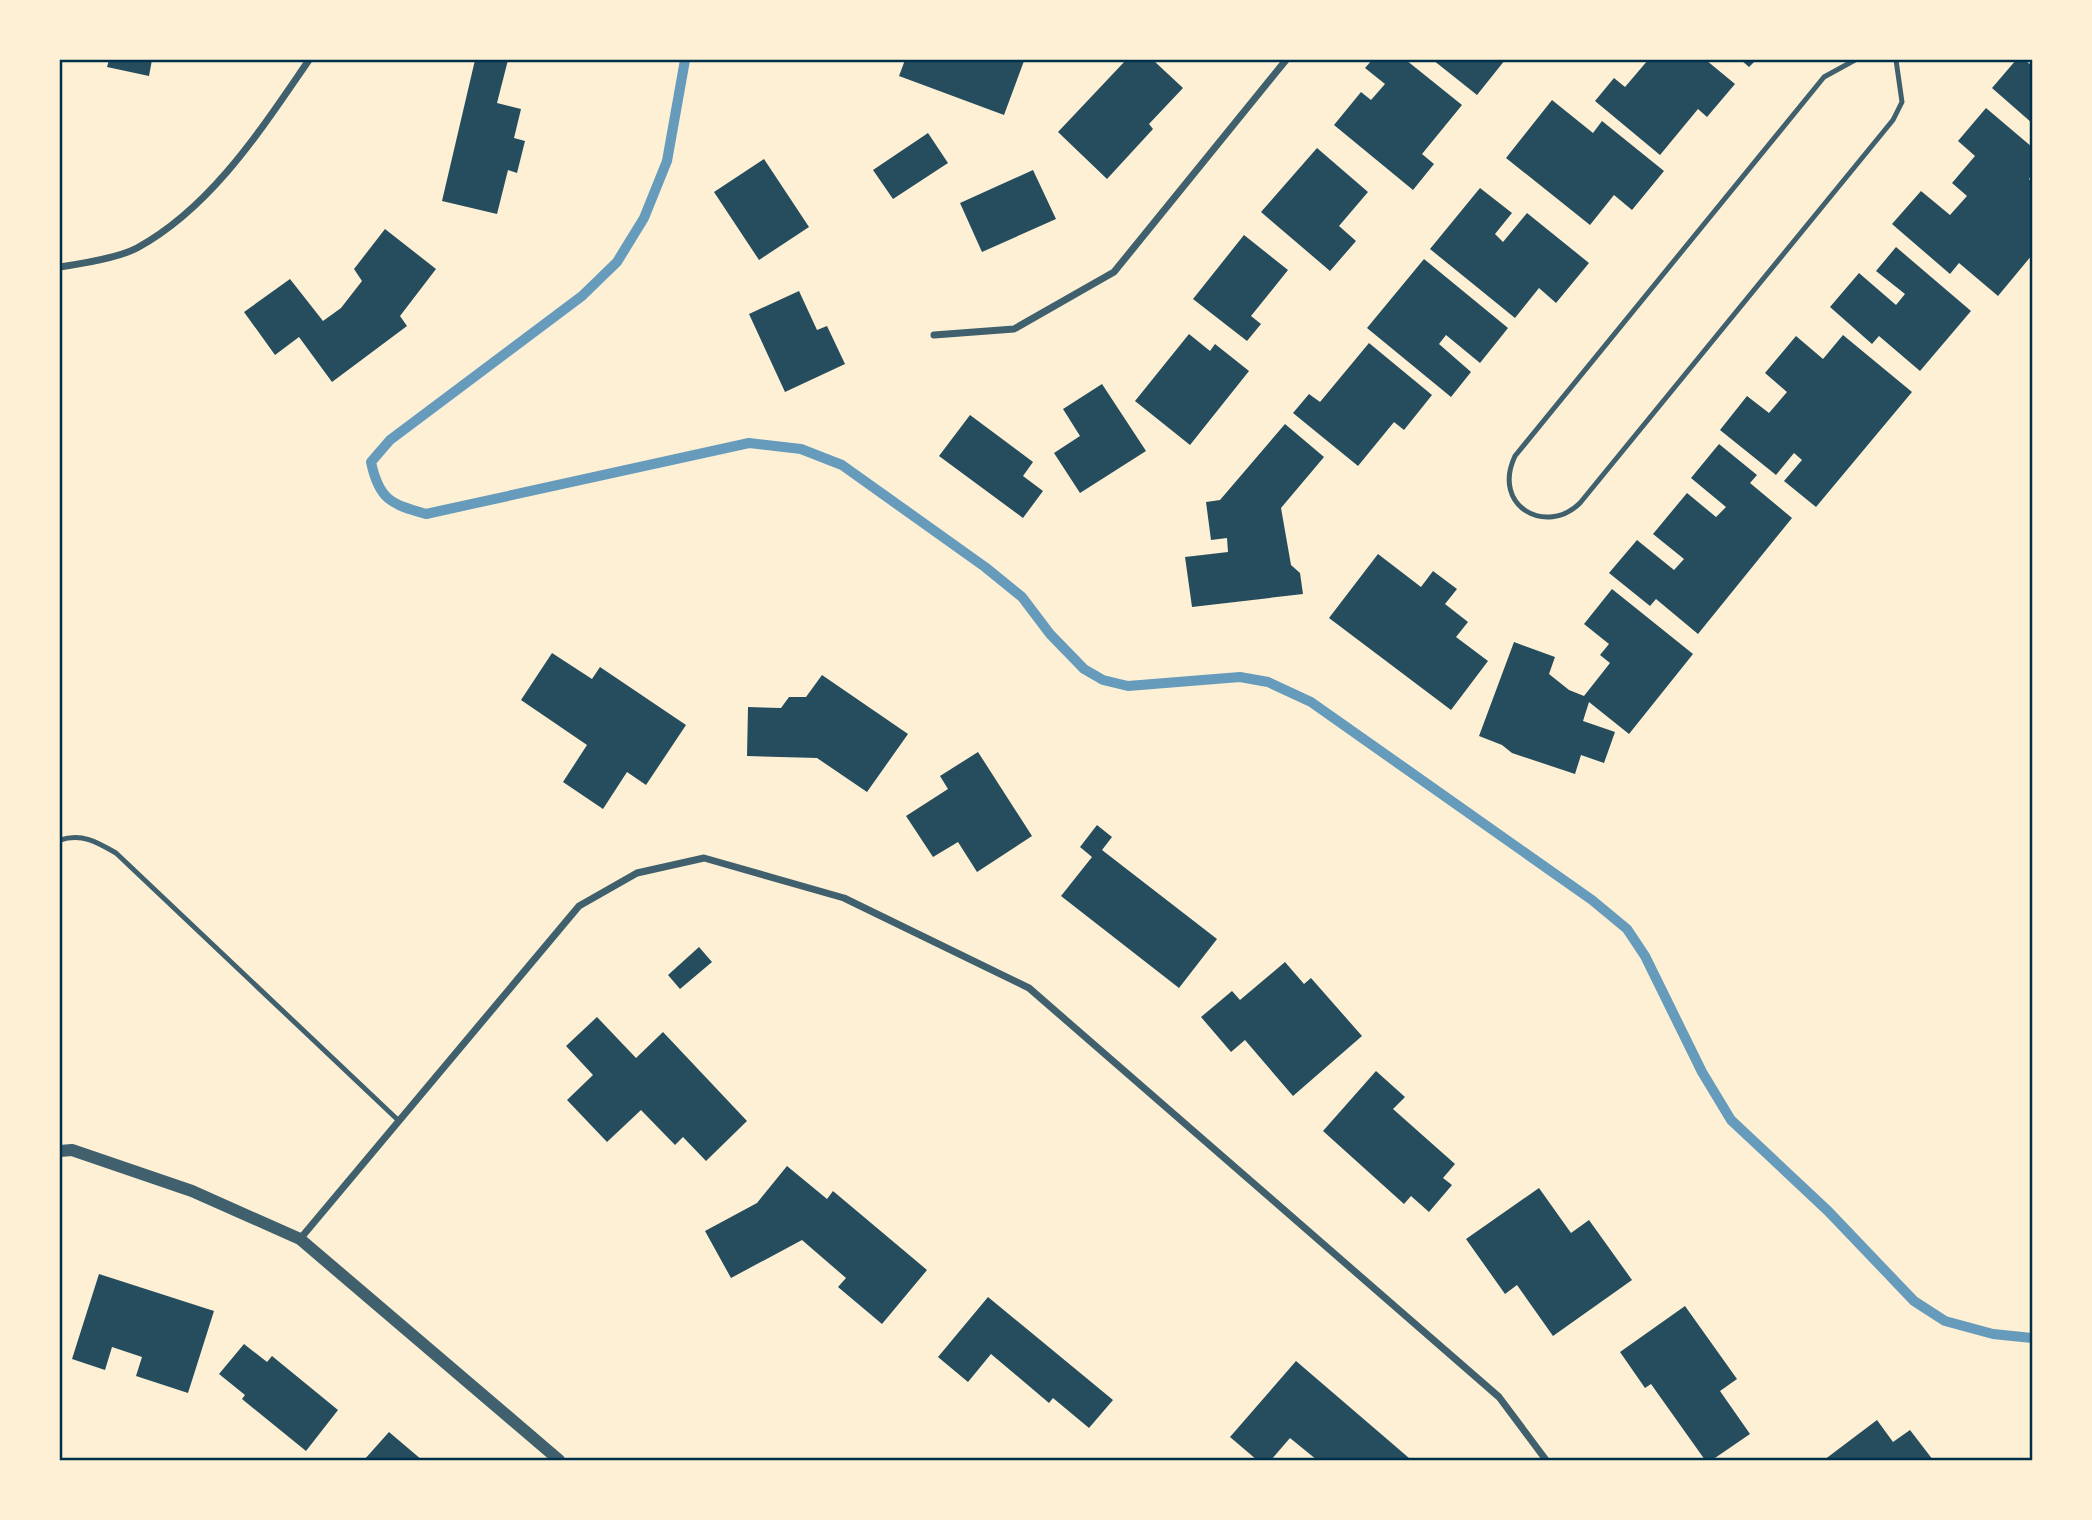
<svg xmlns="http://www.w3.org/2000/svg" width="2092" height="1520" font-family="'Roboto Condensed',sans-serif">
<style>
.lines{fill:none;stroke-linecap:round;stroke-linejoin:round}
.stream{stroke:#669bbc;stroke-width:10}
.building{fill:#264d5e}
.service{stroke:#3f606c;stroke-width:5}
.minor{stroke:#3f606c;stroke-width:7}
.tertiary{stroke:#3f606c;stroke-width:12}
.neatline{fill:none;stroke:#003049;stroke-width:2.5}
</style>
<rect width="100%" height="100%" fill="#fdf0d5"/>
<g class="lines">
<path class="stream" d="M685 60 667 161 644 218 617 262 582 296 390 440 371 462C379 500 391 504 426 514L749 443 801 449 842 465 985 567 1022 597 1050 634 1084 669 1103 680 1128 686 1240 677 1268 682 1311 702 1592 900 1627 929 1645 956 1702 1072 1731 1120 1828 1211 1914 1301 1945 1321 1993 1334 2032 1338"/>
</g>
<path class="building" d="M109 60H152L149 76 107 67Z
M475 60H508L497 103 521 109 514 138 525 141 517 173 508 170 497 214 442 201Z
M905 60H1020L1024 61 1004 115 899 76Z
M1126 60H1153L1183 88 1149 124 1153 129 1107 179 1058 132Z
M1372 60H1406L1462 105 1422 154 1434 164 1413 190 1334 125 1361 92 1371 100 1385 84 1365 68Z
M1433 60H1505L1477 95Z
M1648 60H1706L1735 84 1707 117 1698 109 1660 155 1595 101 1614 78 1625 87Z
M1741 60H1756L1749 67Z
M2016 60H2025L2032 66V123L1992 88Z
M1552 100 1593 133 1602 121 1664 171 1632 210 1614 195 1590 225 1506 158Z
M1986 108 2032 147V174L2029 179 2032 182V255L1998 296 1959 263 1950 274 1892 224 1921 191 1950 215 1967 196 1952 183 1975 156 1958 141Z
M928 133 948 163 893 199 873 170Z
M1317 148 1368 192 1339 226 1356 241 1330 271 1261 212Z
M764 159 809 227 759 260 714 192Z
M1033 170 1056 219 982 252 960 203Z
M1480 188 1512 213 1495 234 1503 242 1527 213 1589 263 1556 303 1539 288 1515 318 1430 249Z
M385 229 436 269 400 316 407 326 332 382 299 337 275 355 244 312 290 279 323 321 341 308 362 281 354 269Z
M1244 235 1288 270 1251 316 1261 324 1247 341 1193 299Z
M1896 247 1971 311 1920 371 1879 336 1872 344 1830 307 1859 273 1896 305 1905 294 1876 271Z
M1424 259 1508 328 1480 363 1446 335 1439 344 1471 372 1451 397 1367 328Z
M799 291 817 330 827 326 845 364 785 392 749 314Z
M1189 334 1210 351 1215 344 1249 371 1190 445 1135 401Z
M1843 335 1912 392 1816 507 1784 481 1802 460 1794 453 1776 475 1720 430 1747 396 1769 413 1787 392 1765 373 1796 336 1823 359Z
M1369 343 1432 395 1404 430 1394 422 1358 466 1293 413 1309 394 1320 402Z
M1102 384 1146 451 1080 493 1054 453 1080 436 1063 409Z
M970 415 1033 462 1023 476 1043 491 1023 518 939 456Z
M1285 424 1324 457 1281 508 1291 565 1300 573 1303 594 1192 607 1185 557 1228 552 1227 538 1211 540 1206 502 1220 500Z
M1719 444 1757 475 1750 483 1792 518 1698 634 1656 599 1650 606 1609 573 1637 540 1674 570 1684 559 1653 534 1687 493 1716 517 1726 507 1691 478Z
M1378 554 1421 587 1433 571 1457 589 1445 604 1468 622 1456 637 1488 661 1451 710 1329 618Z
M1612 589 1693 654 1629 734 1589 702 1583 721 1615 732 1604 763 1581 755 1575 774 1512 753 1502 745 1479 736 1514 642 1555 657 1549 674 1569 690 1584 696 1610 663 1600 655 1609 644 1584 624Z
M552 653 592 679 600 667 686 725 646 785 627 772 603 809 563 782 587 745 521 700Z
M822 675 908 734 867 792 817 758 747 756 748 707 781 708 789 697H806Z
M978 752 1032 836 977 872 958 842 933 857 906 816 948 789 940 776Z
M1097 825 1112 837 1102 850 1217 939 1179 988 1061 896 1092 857 1080 847Z
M699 947 712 962 680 989 668 975Z
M1285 962 1304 984 1311 978 1362 1036 1293 1096 1245 1040 1231 1052 1201 1017 1232 991 1240 1000Z
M597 1017 636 1058 663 1032 747 1121 706 1161 683 1137 675 1145 641 1110 607 1142 567 1100 593 1075 566 1046Z
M1376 1071 1405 1097 1393 1109 1455 1164 1443 1178 1452 1185 1429 1212 1411 1196 1404 1204 1323 1131Z
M787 1166 827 1199 833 1191 927 1270 882 1324 838 1287 846 1278 802 1240 731 1278 705 1231 757 1203Z
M1539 1188 1571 1233 1589 1220 1632 1280 1553 1336 1517 1285 1505 1294 1466 1239Z
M99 1274 214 1311 188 1393 136 1376 142 1357 112 1347 105 1370 72 1359Z
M988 1297 1113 1400 1089 1428 1053 1398 1049 1403 991 1354 968 1382 938 1357Z
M1685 1306 1737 1379 1720 1391 1750 1434 1712 1460H1705L1651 1384 1645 1388 1620 1352Z
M244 1344 267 1362 272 1356 338 1410 306 1451 242 1399 245 1395 219 1374Z
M1296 1361 1409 1458 1407 1460H1317L1290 1438 1271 1460H1257L1230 1437Z
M1877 1420 1893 1442 1910 1430 1933 1460H1824Z
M389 1432 422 1460H364Z"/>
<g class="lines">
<path class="service" d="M1855 60 1824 77 1515 456C1491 507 1547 536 1580 503L1893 120 1902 102 1896 60
M60 840C82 833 97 842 116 853L399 1121"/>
<path class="minor" d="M60 267C80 264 120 257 137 248 212 207 262 128 309 60
M934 335 1014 329 1114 272 1286 60
M300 1239 579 906 637 873 704 858 844 898 1029 988 1499 1397 1546 1460"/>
<path class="tertiary" d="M60 1151 72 1150 192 1191 300 1239 559 1460"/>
</g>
<rect width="2092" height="1520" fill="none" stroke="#fdf0d5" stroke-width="122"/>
<rect x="61" y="61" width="1970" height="1398" class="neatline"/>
</svg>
